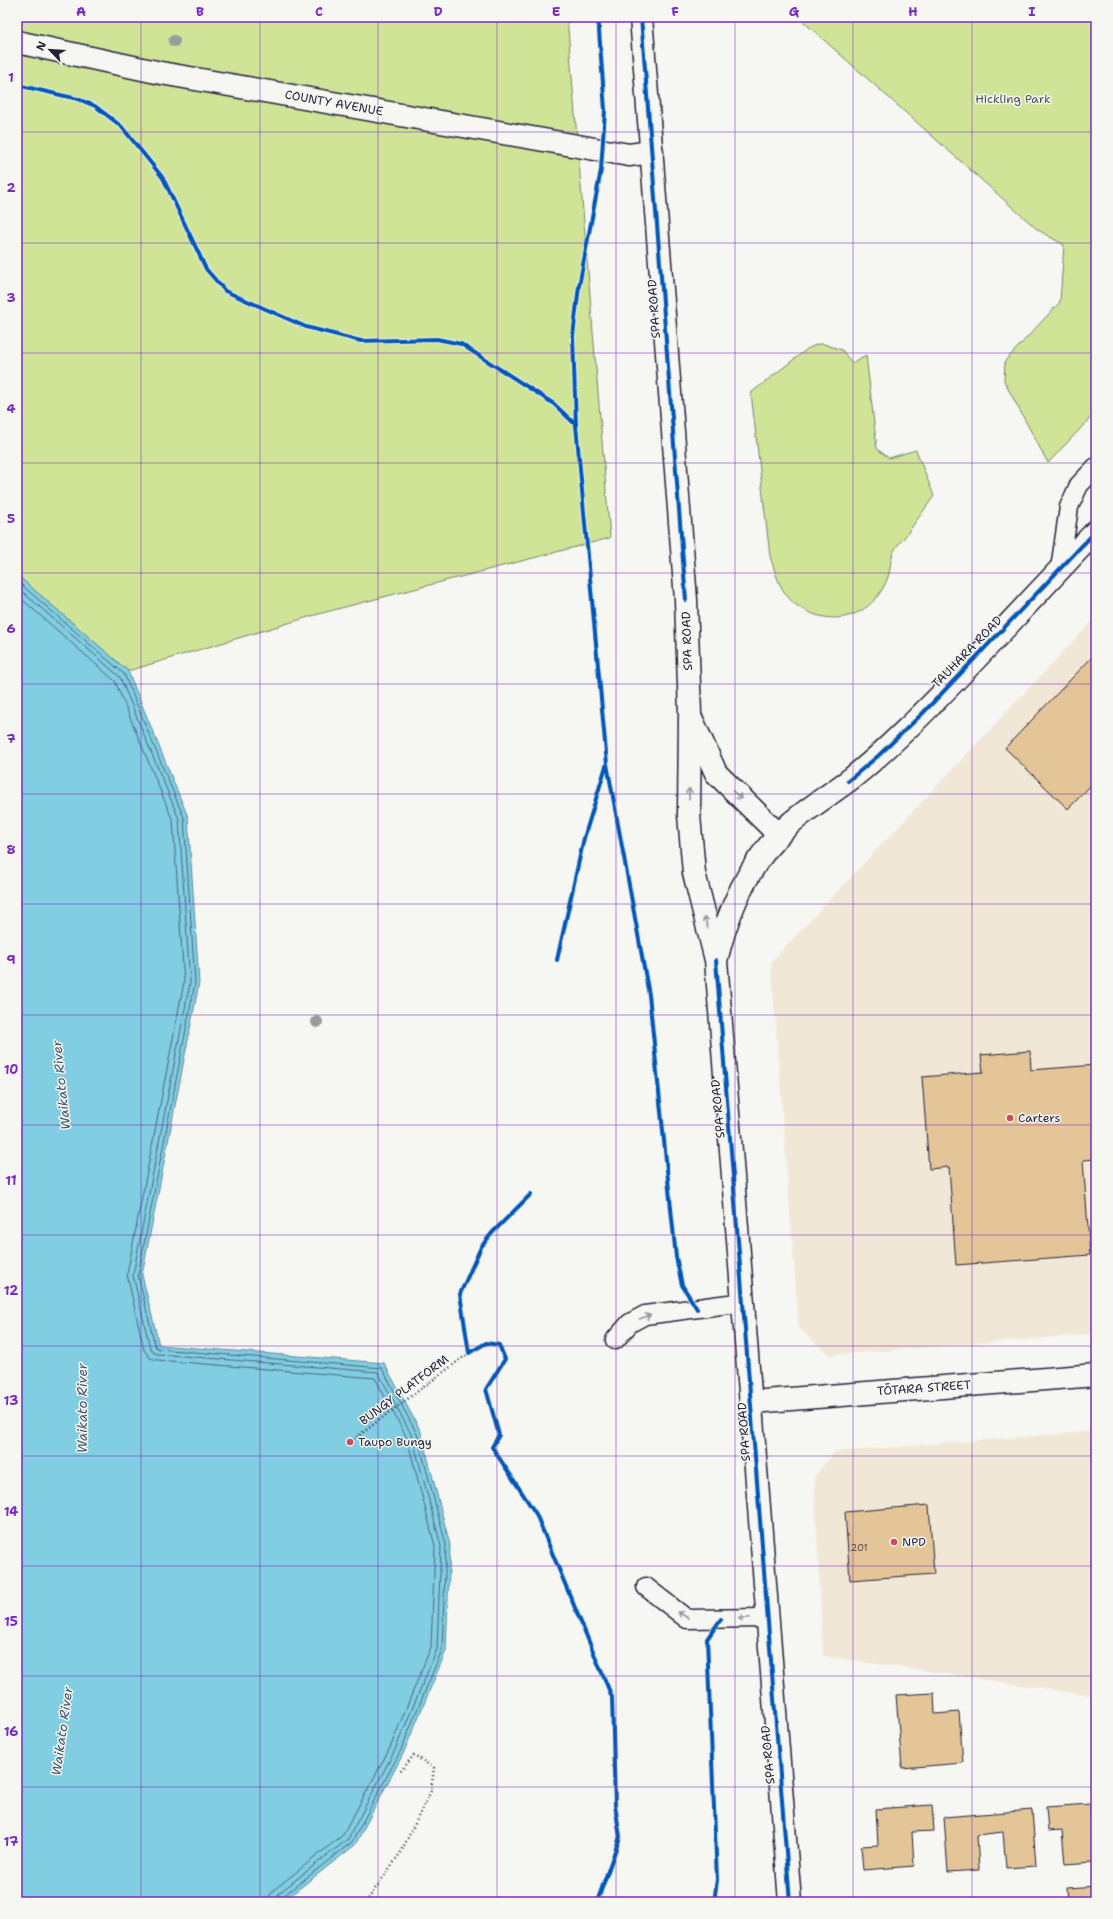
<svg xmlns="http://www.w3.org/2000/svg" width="1113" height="1919" font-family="'Shantell Sans',sans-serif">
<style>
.built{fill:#f1e7d7}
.green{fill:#d0e498;stroke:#79836a}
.water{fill:#81cde1;stroke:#5b899f}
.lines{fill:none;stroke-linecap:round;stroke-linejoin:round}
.shore{stroke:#48667d;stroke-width:1}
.building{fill:#e4c597;stroke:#22223b}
.service-casing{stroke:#22223b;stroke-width:21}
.minor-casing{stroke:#22223b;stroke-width:25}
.secondary-casing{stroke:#22223b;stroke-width:25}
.path{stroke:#22223b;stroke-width:2.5;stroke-dasharray:1 3;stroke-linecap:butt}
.service{stroke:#f6f6f2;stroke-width:18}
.minor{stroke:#f6f6f2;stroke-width:22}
.secondary{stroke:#f6f6f2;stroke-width:22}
.cycleway-casing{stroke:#f6f6f2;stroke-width:6}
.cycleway{stroke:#0057b8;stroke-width:4}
.tree{fill:#9a9c9a}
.oneway{stroke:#9797a0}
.grid{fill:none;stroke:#7b2cbf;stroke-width:1;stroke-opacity:0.55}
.poi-dot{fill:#d1495b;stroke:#f6f6f2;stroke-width:1.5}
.labels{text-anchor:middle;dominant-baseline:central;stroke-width:3;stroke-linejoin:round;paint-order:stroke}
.number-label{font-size:10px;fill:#524b52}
.park-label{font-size:12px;fill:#4e5252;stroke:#f6f6f2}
.street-label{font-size:12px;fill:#22223b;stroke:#f6f6f2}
.poi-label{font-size:12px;fill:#22223b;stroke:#f6f6f2;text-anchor:start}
.water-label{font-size:13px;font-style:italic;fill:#3e556d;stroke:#f6f6f2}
.neatline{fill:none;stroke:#7b2cbf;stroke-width:1.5}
.grid-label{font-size:13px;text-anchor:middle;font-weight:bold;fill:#7b2cbf}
</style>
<rect width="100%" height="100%" fill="#f6f6f2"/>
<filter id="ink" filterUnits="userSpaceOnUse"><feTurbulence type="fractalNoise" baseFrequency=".025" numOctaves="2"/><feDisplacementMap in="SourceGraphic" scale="8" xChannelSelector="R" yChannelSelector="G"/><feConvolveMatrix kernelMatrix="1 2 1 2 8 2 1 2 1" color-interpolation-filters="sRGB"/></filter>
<g filter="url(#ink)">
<path class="built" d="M1096 617V1334L829 1355 799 1328 771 962Z
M1096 1431V1696L823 1656 814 1477 835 1452Z"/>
<path class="green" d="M17 17H567L610 538 322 613 128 671 17 575Z
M798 17H1096V412L1048 463 1004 381 1005 361 1060 302 1064 245 1038 230Z
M824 344 842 350 852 363 866 355 877 449 889 458 916 450 934 496C924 510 914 524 904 538 900 542 895 548 893 553 890 560 891 569 888 577 877 608 848 625 816 615 784 604 779 585 770 556L751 393 807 349 818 344Z"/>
<path class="water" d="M17 575 128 671 188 817 199 983 142 1275 159 1345 384 1363 421 1432 450 1545 446 1651 403 1754 355 1845 282 1902H17Z"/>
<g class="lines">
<path class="shore" d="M17 581 124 674 184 818 195 983 138 1275 155 1346 159 1349 382 1368 417 1434 446 1545 442 1650 400 1752 352 1842 282 1897 280 1902
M17 587 120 677 179 819 190 983 133 1275 150 1348 154 1353 158 1354 378 1372 412 1436 441 1546 437 1649 395 1750 348 1839 279 1893 275 1902
M17 595 115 681 173 821 184 982 127 1274 144 1350 150 1358 157 1360 375 1378 407 1438 435 1546 431 1647 390 1748 343 1835 275 1889 270 1895 269 1902"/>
</g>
<path class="building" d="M1096 653V780L1068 809 1005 748Z
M1030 1051 1031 1070 1096 1065V1159L1083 1160 1090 1255 956 1265 949 1167 929 1169 922 1077 983 1072 981 1055Z
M1092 1437H1096V1506Z
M929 1505 934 1574 850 1580 845 1512Z
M934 1693 935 1714 959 1712 963 1763 902 1768 896 1695Z
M1090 1804 1094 1862 1065 1864 1062 1830 1048 1831 1046 1807Z
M932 1805 934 1831 912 1832 914 1866 863 1870 861 1846 878 1845 876 1809Z
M1032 1810 1036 1866 1006 1868 1003 1832 977 1835 979 1870 948 1872 944 1817Z
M1096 1886V1902H1068L1067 1888Z"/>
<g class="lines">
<g class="service-casing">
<path id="service" d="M1060 569 1069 507 1079 485 1096 467
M615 1340 630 1323 645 1315 744 1302
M646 1587 687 1619 767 1618"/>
</g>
<g class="minor-casing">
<path id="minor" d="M17 42 161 73 629 155 652 152
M752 1402 1096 1375"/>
</g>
<g class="secondary-casing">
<path id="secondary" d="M641 17 686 600 690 714 689 815 694 873 716 960 790 1902
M693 722 716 773 779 835
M717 957C729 907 752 857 792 822 810 807 829 795 848 781 872 763 893 742 915 721 977 660 1036 594 1096 531"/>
</g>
<path class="path" d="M350 1442 469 1353
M366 1902 401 1852 431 1791 434 1768 414 1755 400 1772"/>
<use href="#service" class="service"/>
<use href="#minor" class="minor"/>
<use href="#secondary" class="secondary"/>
<g class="cycleway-casing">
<path id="cycleway" d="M598 17 605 110 601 170 579 286 573 336 576 425 607 764 649 995 676 1257 682 1285 697 1309
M641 17 686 600
M17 85 78 99 95 106 121 126 163 178 206 269 225 291 306 327 361 341 437 339 461 344 554 404 576 425
M848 781 878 756 923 713 1096 531
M557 960 584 838 606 766
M716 960 790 1902
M531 1194 492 1233 481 1247 460 1294 469 1353 486 1343 499 1345 505 1359 486 1389 499 1435 492 1447 536 1514 612 1697 615 1805 620 1837 597 1902
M714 1902 717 1880 707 1639 721 1619"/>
</g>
<use href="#cycleway" class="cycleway"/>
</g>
<g class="tree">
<circle cx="174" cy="41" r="6"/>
<circle cx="317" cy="1022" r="6"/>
</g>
<defs><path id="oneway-shaft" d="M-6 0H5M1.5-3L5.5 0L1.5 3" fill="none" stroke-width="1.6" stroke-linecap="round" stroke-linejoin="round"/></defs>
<g class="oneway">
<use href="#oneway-shaft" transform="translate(689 794) rotate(-91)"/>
<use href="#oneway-shaft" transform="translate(737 795) rotate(43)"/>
<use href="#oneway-shaft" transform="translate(706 922) rotate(-105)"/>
<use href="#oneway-shaft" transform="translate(645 1317) rotate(-19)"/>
<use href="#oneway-shaft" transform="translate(683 1615) rotate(-147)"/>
<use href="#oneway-shaft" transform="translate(744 1618) rotate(179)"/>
</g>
</g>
<path class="grid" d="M141 17V1902M260 17V1902M378 17V1902M497 17V1902M616 17V1902M735 17V1902M853 17V1902M972 17V1902M17 132H1096M17 243H1096M17 353H1096M17 463H1096M17 573H1096M17 684H1096M17 794H1096M17 904H1096M17 1015H1096M17 1125H1096M17 1235H1096M17 1346H1096M17 1456H1096M17 1566H1096M17 1676H1096M17 1787H1096"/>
<g class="poi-dot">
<circle cx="1010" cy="1118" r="4"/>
<circle cx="350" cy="1442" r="4"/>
<circle cx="894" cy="1542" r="4"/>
</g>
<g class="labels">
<g class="number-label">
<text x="859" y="1547">201</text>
</g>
<g class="park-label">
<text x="1013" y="99">Hickling Park</text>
</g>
<g class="street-label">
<text transform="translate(334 103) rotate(10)">COUNTY AVENUE</text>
<text transform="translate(654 309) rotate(-94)">SPA ROAD</text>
<text transform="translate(687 641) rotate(-92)">SPA ROAD</text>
<text transform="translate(967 652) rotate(-46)">TAUHARA ROAD</text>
<text transform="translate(718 1109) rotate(-95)">SPA ROAD</text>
<text transform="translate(924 1388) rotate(-4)">TŌTARA STREET</text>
<text transform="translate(404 1390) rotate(-37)">BUNGY PLATFORM</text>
<text transform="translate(744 1432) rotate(-94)">SPA ROAD</text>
<text transform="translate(768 1755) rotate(-95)">SPA ROAD</text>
</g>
<g class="poi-label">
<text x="1018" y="1118">Carters</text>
<text x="358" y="1442">Taupo Bungy</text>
<text x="902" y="1542">NPD</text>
</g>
<g class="water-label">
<text transform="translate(61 1085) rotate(-96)">Waikato River</text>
<text transform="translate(82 1408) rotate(-90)">Waikato River</text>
<text transform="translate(62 1731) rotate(-82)">Waikato River</text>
</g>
</g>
<rect width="1113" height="1919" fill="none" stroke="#f6f6f2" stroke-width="44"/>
<g transform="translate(50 50) rotate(295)" stroke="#f6f6f2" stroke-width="3" paint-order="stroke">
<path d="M0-3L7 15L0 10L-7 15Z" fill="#22223b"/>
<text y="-6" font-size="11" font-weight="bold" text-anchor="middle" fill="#22223b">N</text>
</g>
<rect x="22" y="22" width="1069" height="1875" class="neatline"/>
<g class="grid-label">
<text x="81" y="16">A</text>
<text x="200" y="16">B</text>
<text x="319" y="16">C</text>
<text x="438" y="16">D</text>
<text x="556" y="16">E</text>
<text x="675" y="16">F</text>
<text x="794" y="16">G</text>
<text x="913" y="16">H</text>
<text x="1032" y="16">I</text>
<text x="11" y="82">1</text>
<text x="11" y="192">2</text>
<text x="11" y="302">3</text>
<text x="11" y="413">4</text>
<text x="11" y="523">5</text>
<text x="11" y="633">6</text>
<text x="11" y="743">7</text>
<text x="11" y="854">8</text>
<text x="11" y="964">9</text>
<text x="11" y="1074">10</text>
<text x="11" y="1185">11</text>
<text x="11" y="1295">12</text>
<text x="11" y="1405">13</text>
<text x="11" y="1516">14</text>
<text x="11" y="1626">15</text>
<text x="11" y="1736">16</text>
<text x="11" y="1846">17</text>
</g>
</svg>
